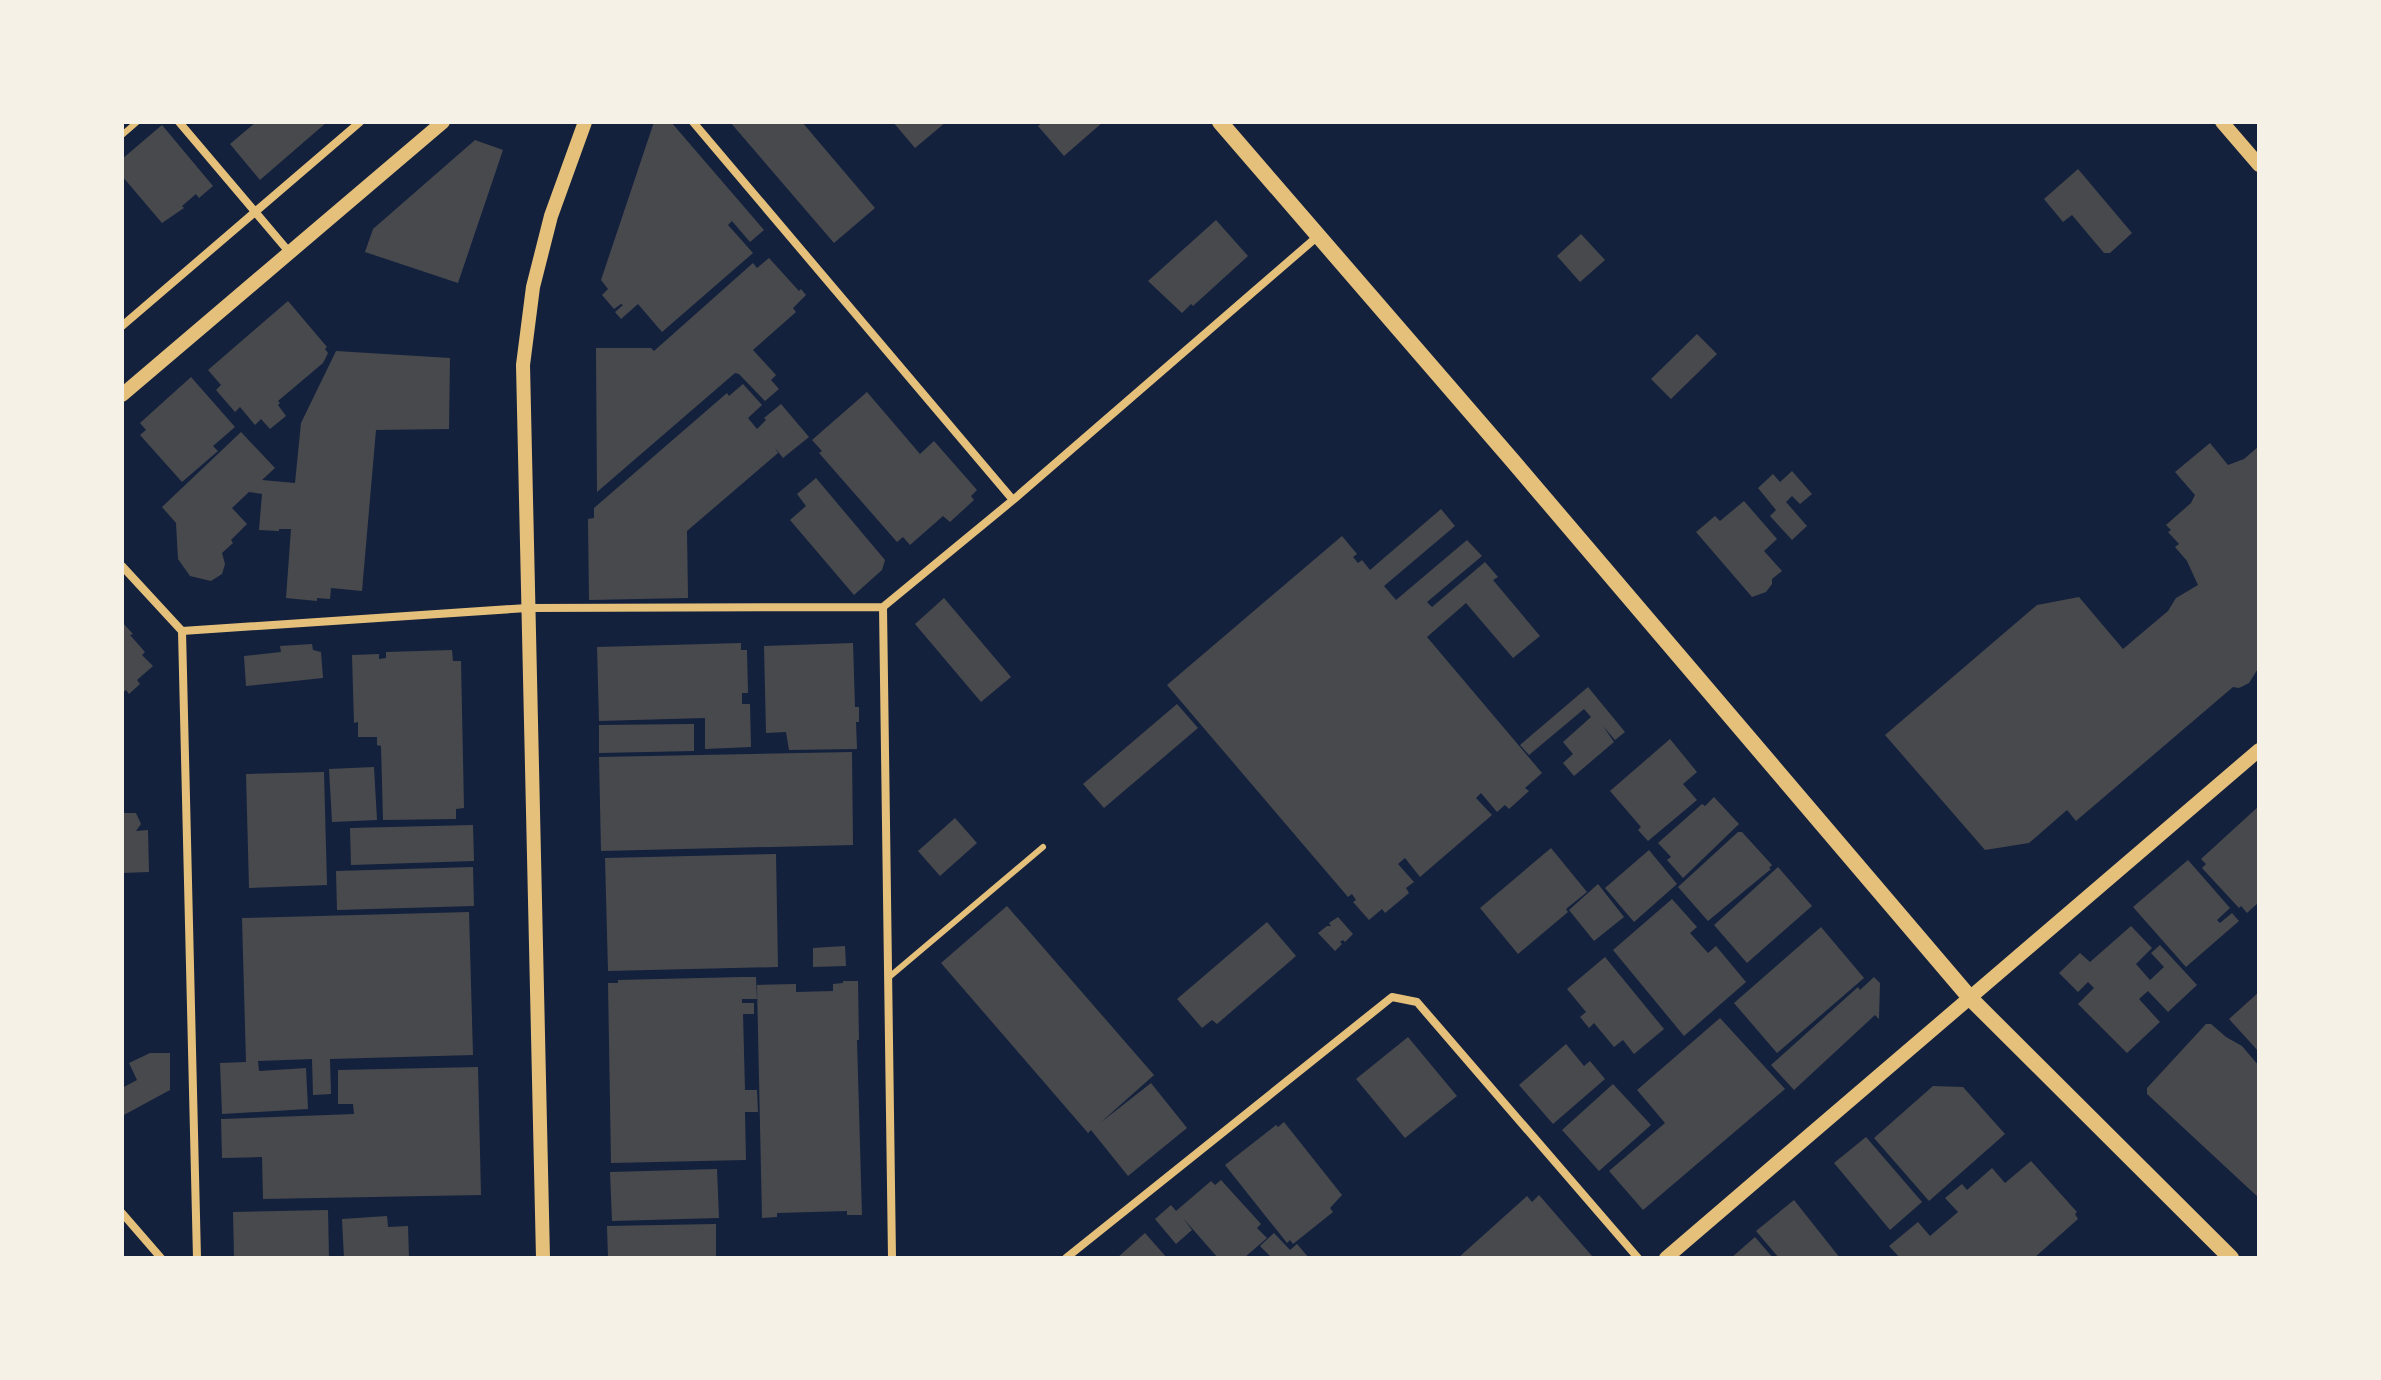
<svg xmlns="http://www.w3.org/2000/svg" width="2381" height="1380" font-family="Rubik,sans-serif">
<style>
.building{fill:#48494c}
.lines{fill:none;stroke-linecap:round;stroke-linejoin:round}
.service{stroke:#e5c07b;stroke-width:6}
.minor{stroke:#e5c07b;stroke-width:8}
.tertiary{stroke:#e5c07b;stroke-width:14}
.secondary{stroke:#e5c07b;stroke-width:16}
</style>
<rect width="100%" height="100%" fill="#14213d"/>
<path class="building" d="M256 122H327L260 180 230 144Z
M654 122H671L764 230 750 242 732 221 728 225 753 253 662 332 638 304 621 319 615 312 623 305 621 304 614 309 602 295 608 289 601 280Z
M730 122H802L875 208 834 243Z
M893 122H946L915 148Z
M1043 122H1103L1064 156 1038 126Z
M162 125 213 186 199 198 196 194 182 206 184 208 162 223 122 176V159Z
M475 140 503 150 458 283 365 252 373 229Z
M2078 169 2132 233 2110 253H2104L2072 215 2063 222 2044 199Z
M1216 220 1248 256 1193 306 1191 304 1182 313 1148 281Z
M1581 234 1605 260 1580 282 1557 256Z
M769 258 799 291 801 289 806 295 793 308 796 312 753 350 776 375 771 380 779 389 765 401 739 374 735 373 597 492 596 348H651L654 351 753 263 757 268Z
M288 301 327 347 325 349 328 353 323 363 278 401 280 403 278 405 286 416 270 429 261 419 255 425 240 407 235 412 216 390 221 385 208 370Z
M1697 334 1717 354 1671 399 1651 379Z
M336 351 450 358 449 429 376 430 362 591 331 588 330 599 317 598V601L286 598 291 529H279V531L259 530 262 494 249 492 232 508 247 524 231 540 233 543 222 553 225 564 222 574 211 581 190 576 178 559 176 523 162 507 241 432 275 468 262 480 295 483 301 423Z
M191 377 235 427 213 446 218 451 182 482 140 435 146 430 140 423Z
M743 384 762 405 748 418 757 429 766 420 764 418 781 404 809 437 783 458 775 448 778 453 687 531 688 598 589 600 588 519 594 518V508L727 393 729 396Z
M867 392 920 454 934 441 977 490 971 496 974 500 950 522 943 516 910 545 903 537 897 542 819 453 822 451 812 440Z
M2210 443 2228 465 2244 459 2259 446V667L2249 683 2239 688 2233 687 2076 821 2067 810 2029 843 1985 850 1885 735 2037 605 2079 597 2123 649 2168 611 2176 598 2198 585 2187 561 2175 547 2179 544 2168 532 2171 530 2166 525 2191 503 2195 495 2175 472Z
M1792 471 1812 494 1800 504 1792 496 1786 502 1807 526 1792 540 1770 516 1776 510 1758 488 1773 474 1780 482Z
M816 478 885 560 882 570 854 595 790 520 806 506 797 494Z
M1744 501 1777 539 1764 551 1782 571 1772 579V584L1766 592 1752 597 1696 532 1715 516 1720 521Z
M1441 509 1455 526 1384 586 1396 600 1467 540 1482 556 1427 602 1432 607 1485 562 1498 577 1493 580 1540 636 1513 658 1466 603 1427 637 1542 773 1525 788 1529 791 1509 809 1505 805 1497 812 1481 793 1476 798 1492 815 1420 877 1405 858 1398 864 1414 882 1406 888 1409 893 1385 913 1382 909 1369 920 1353 902 1356 900 1352 894 1348 897 1167 685 1342 536 1357 554 1353 557 1358 563 1362 560 1370 570Z
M944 598 1011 677 981 702 915 624Z
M122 622 133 634 130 635 145 652 142 655 153 666 137 680 140 684 129 694 126 690 122 693Z
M741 643V650H747L748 693H742V704H750L751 747 705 749V718L599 721 597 647Z
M853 643 855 707H859V722H856L857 749 789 750 786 732 766 733 764 646Z
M312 644 313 650 321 652 323 678 246 686 244 656 281 652 280 646Z
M452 650 453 661H461L464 808 456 809V819L383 820 381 746 377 745V737H358V722L354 723 352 655 379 654V659L386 658V652Z
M1588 687 1625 732 1615 740 1603 726 1614 742 1574 776 1563 763 1573 754 1563 742 1591 717 1584 709 1529 755 1520 745Z
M1177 704 1198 728 1104 808 1083 784Z
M694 724V751L599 753V725Z
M1670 739 1697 772 1683 784 1697 800 1648 841 1638 830 1641 827 1610 791Z
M852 752 853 845 601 851 599 757Z
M374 767 377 820 332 822 329 769Z
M324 772 327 885 249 888 246 774Z
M1714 797 1739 824 1683 878 1667 860 1671 857 1658 843 1702 804 1705 806Z
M2259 806V902L2247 913 2241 906 2239 908 2202 868 2206 864 2201 859Z
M122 813H136L141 824 136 831 148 830 149 872 122 873Z
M955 818 977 843 940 876 918 851Z
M473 825 474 861 351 865 350 828Z
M1738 832H1742L1772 865 1769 868 1771 869 1708 921 1678 887Z
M1551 848 1587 892 1566 909 1568 912 1518 954 1480 908Z
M1649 850 1677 884 1634 922 1605 888Z
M776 854 778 967 608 971 605 858Z
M2188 860 2230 908 2217 920 2220 923 2232 913 2239 921 2186 967 2133 907Z
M473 867 474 906 337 910 336 871Z
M1778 867 1812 906 1747 963 1714 925Z
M1598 884 1624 917 1594 941 1569 910Z
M1672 899 1697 927 1690 933 1708 953 1716 946 1746 982 1684 1036 1613 950Z
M1007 906 1154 1075 1100 1123 1151 1083 1187 1128 1128 1176 1091 1130 1088 1133 941 963Z
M469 912 473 1055 330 1059 331 1094 313 1095 312 1059 258 1061 259 1071 306 1068 308 1109 222 1114 220 1063 246 1062 242 918Z
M1338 917 1353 934 1345 942 1343 940 1340 942 1342 944 1335 951 1318 933 1327 926H1331L1329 923Z
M1267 922 1296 956 1217 1024 1212 1020 1202 1028 1177 999Z
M2131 926 2152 948 2136 964 2150 980 2164 967 2151 953 2160 945 2197 985 2168 1012 2148 991 2139 999 2160 1022 2127 1053 2078 1004 2094 988 2088 982 2078 992 2059 973 2080 953 2090 962Z
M1821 927 1864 978 1777 1053 1734 1003Z
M845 946 846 966 813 967V948Z
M1605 957 1664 1029 1634 1054 1623 1040 1614 1047 1594 1023 1589 1028 1580 1017 1586 1012 1567 989Z
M742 977H756L757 999H742V1003H754V1014H743L745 1090H757L758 1112H745L746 1160 611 1163 608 983H618V980Z
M1874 977 1880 983 1879 1019 1875 1015 1794 1090 1771 1065 1858 987 1860 990Z
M843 981H858L859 1040H857L862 1215H847V1211L777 1213V1217L762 1218 757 985 796 984V992L833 991V984L843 983Z
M2259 992V1052L2229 1019Z
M1720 1018 1785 1089 1643 1210 1609 1171 1665 1123 1637 1090Z
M2206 1024H2211L2226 1037 2242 1046 2259 1066V1198L2147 1094V1088Z
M1408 1037 1457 1096 1405 1138 1356 1079Z
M1566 1044 1584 1066 1590 1061 1605 1079 1553 1124 1519 1085Z
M150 1053H170V1090L122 1116V1088L137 1080 129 1063Z
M478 1067 481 1195 263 1199 262 1157 222 1158 221 1119 354 1114 353 1104H338V1070Z
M1613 1084 1651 1125 1599 1171 1562 1130Z
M1933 1086 1963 1087 2005 1134 1929 1201 1874 1138Z
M1284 1122 1342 1195 1330 1208 1333 1212 1293 1244 1290 1240 1287 1243 1225 1165 1276 1125 1278 1127Z
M1866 1137 1922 1202 1890 1230 1834 1163Z
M2031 1161 2077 1212 2075 1214 2078 1219 2034 1258H1900L1889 1246 1918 1222 1930 1236 1958 1212 1945 1198 1962 1184 1967 1190 1992 1168 2005 1183Z
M717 1169 719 1218 612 1221 610 1172Z
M1221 1180 1261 1224 1257 1228 1267 1238 1244 1258H1218L1183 1218 1192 1230 1176 1244 1155 1219 1171 1205 1176 1211 1211 1181 1215 1185Z
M1539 1195 1592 1256 1590 1258H1458L1527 1196 1532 1202Z
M1794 1200 1840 1258H1779L1756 1231Z
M328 1210 329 1258H234L233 1212Z
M387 1216 388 1227 408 1226 409 1258H344L342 1219Z
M716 1224V1258H608L607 1226Z
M1145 1233 1167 1258H1117Z
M1274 1233 1290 1250 1297 1244 1309 1258H1272L1260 1246Z
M1755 1237 1773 1258H1731Z"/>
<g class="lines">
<path class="service" d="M122 135 137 122
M888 978 1043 847"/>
<path class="minor" d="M179 122 290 253
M693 122 1013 500
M122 326 360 122
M122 566 182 631 527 608 883 607 1013 500 1318 236
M883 607 892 1258
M182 631 197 1258
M122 1213 161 1258
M1066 1258 1392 997 1417 1002 1638 1258"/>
<path class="tertiary" d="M2222 122 2259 165
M122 395 443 122
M543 1258 523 365 533 287 551 216 585 122
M1666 1258 2259 750"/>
<path class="secondary" d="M1220 122 1512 460 1971 999 2231 1258"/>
</g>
<rect width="2381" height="1380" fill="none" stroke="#f6f1e7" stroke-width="248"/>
</svg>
